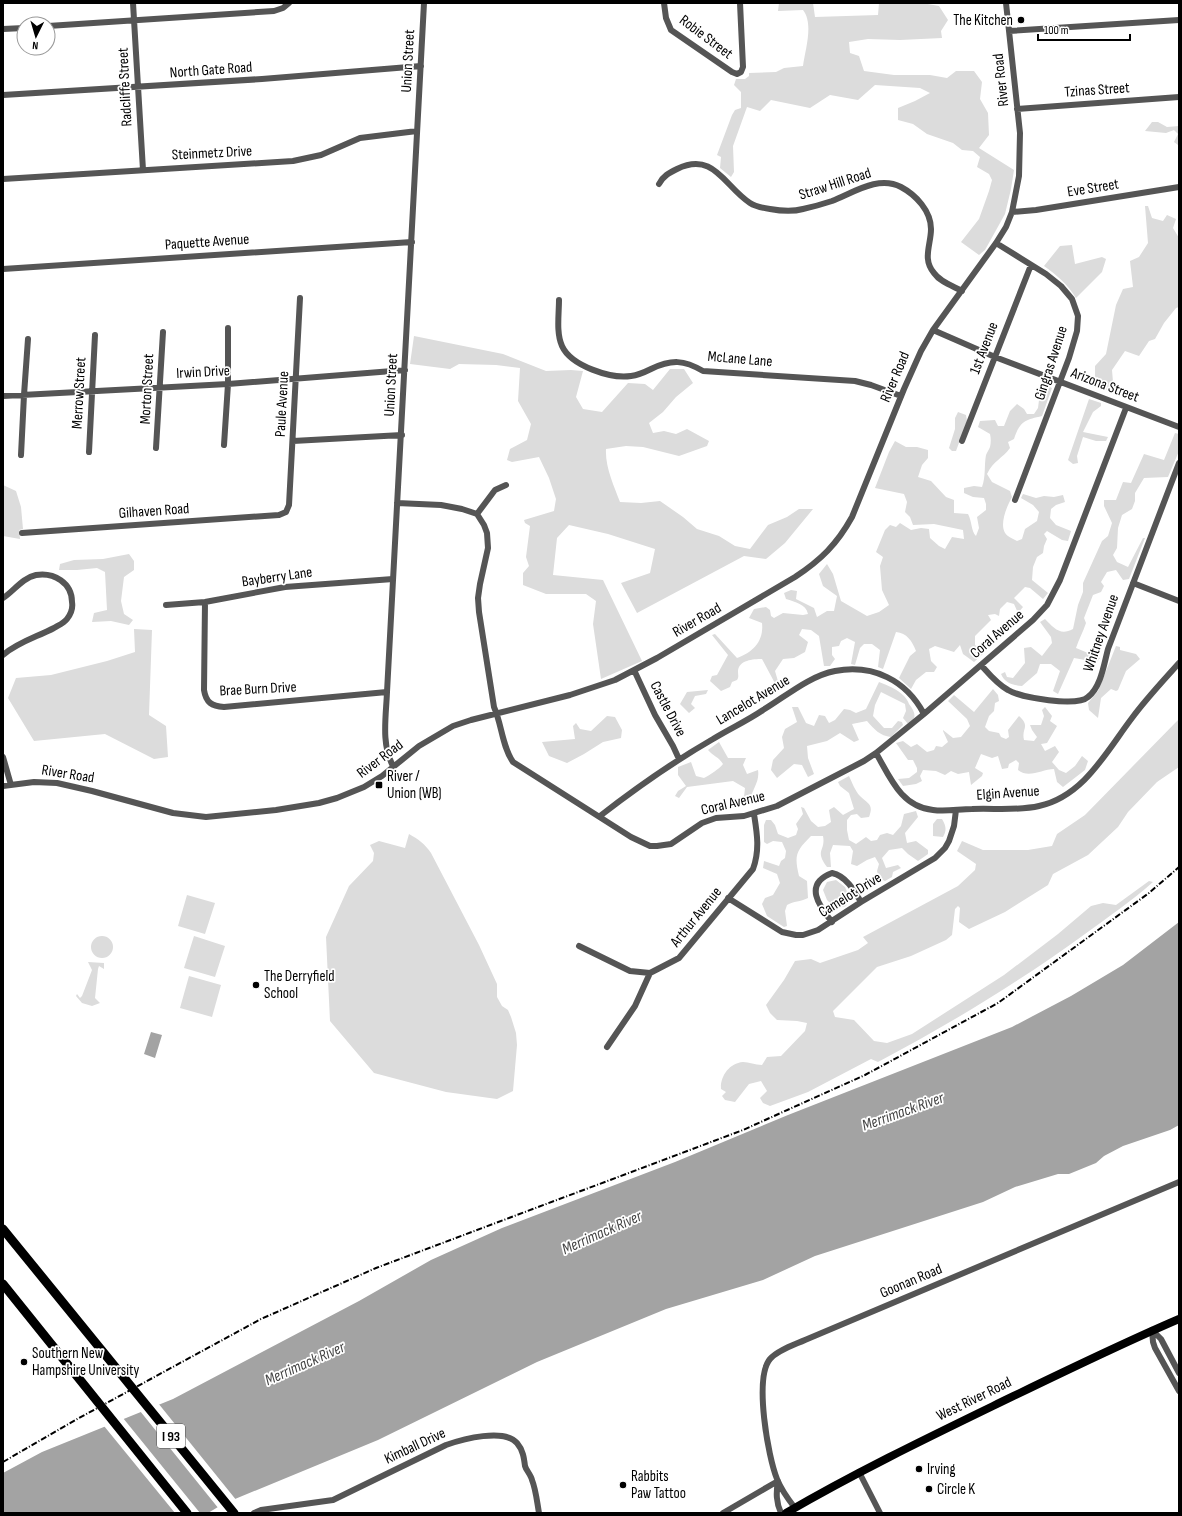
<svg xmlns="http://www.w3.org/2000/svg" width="1182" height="1516" font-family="'Sofia Sans Condensed',sans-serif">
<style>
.green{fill:#dcdcdc}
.water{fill:#a3a3a3}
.pier{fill:#fff}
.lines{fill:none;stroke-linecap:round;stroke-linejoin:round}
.minor{stroke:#555;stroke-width:6}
.major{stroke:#000;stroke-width:8}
.highway{stroke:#000;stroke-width:9}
.rail{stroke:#000;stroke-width:2;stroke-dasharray:6 2 1 2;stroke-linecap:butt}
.poi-dot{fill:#000;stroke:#fff;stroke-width:1.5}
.labels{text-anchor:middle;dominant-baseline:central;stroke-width:3.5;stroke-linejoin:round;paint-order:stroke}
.shield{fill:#fff;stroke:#4c4c4c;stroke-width:1}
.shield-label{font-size:14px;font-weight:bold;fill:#000}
.poi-label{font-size:15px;fill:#000;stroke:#fff;text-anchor:start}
.street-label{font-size:15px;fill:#000;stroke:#fff}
.water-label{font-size:16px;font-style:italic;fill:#444;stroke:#fff}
</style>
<rect width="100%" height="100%" fill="#fff"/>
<path class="green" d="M779 3H813L815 17 878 15 879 3H922L939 6 948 20 941 31 942 38 900 40 868 39 849 42 850 53 859 56 864 71 894 75H930L947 78 956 71H974L982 82 980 99 988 113 989 135 979 148 1014 170 1011 189 1005 214 985 250 979 255 961 242 979 219 989 191 992 180 989 174 977 167 980 157 973 151 962 150 953 143 927 134 913 124 898 120V108L915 101 930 93 920 88 875 85 858 100 830 95 810 108 771 100 760 111 747 107 733 146 734 172 731 177 720 168 721 157 717 155 732 115 735 110 741 108V92L734 85 736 79H745L749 76V73L776 72 784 68 803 66C805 50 814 24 803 10L778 11Z
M1152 122H1158L1167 127 1179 126V144L1178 145 1174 142 1178 134 1174 130 1166 133 1145 131Z
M1145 206H1148L1152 218 1163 221 1167 215 1176 219 1173 228 1179 238V307L1176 308 1164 323 1155 339 1149 341 1139 356 1125 351 1112 370 1113 382 1108 390 1098 389 1095 378V366L1106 354 1116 305 1123 289 1133 287 1130 261 1139 257 1148 243Z
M1072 245 1075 264 1102 257 1106 259 1102 272 1076 298C1068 285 1057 275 1044 266L1060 246Z
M414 336 503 354 546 371 571 370 583 371 576 397 583 409 602 412 628 383 645 384 653 390 670 369H684L693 383 676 397 663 412 649 423 653 433 664 431 676 434 687 429 709 441 707 446 679 456 643 447 626 446 606 449C605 467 614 486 620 502L641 503 660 501 683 517 697 529 719 536 735 546 750 549 768 525 787 517 799 509H813L785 543 766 559 744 556 637 613 621 583 650 573 655 549 608 534 569 525 557 538 553 575 603 580 642 661 601 679 593 624 596 601 586 594H546L523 585V573L529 566 526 557 530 526 525 523 524 520 554 511 556 499 549 478 539 457 512 462 507 460 510 449 527 440 531 424 518 401 520 368 496 365 459 364 450 369 410 364Z
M1046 385 1052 388 1042 416C1025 420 1020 421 1014 439L1008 442 1010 448C1002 459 994 460 987 474L992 482 1010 491 1012 497C1007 506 997 528 1008 536 1010 538 1014 539 1017 541L1022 539 1025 529 1037 521 1039 512 1033 505 1021 498 1023 494 1036 498 1044 496 1054 497 1063 495 1065 502 1056 505 1051 509 1050 518 1056 525 1071 531 1068 541 1062 540 1047 531 1044 534 1047 539 1044 546 1043 553 1037 557 1033 567 1032 580 1048 593 1043 599 1030 588 1025 587 1014 598 1023 607 1018 613 1014 604 1007 602 1000 609 999 616 995 614 988 615 991 620 975 636V645L984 653 974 662 963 654 960 645 954 652 935 646 929 649 931 661 937 667 934 672H926L916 680 911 689 899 678 910 656 916 651C912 641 907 633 896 632L883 669 878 667 880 650 872 644H864L860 648 855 665 851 664 855 642 847 638 841 641 839 646 832 647V655L835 659 830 666H824L819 636 811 630 802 629 799 635 808 642 805 652 794 658 783 659 775 671 780 688 778 689 762 659C753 659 739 660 738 671 738 675 739 677 737 680L732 682 730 687 721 691 710 681 712 676 717 675 728 655 712 635 715 634 737 658C753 652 764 641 762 623L749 618 754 609 766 607 770 610 771 616 774 618 783 613 803 615 808 614C806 604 795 602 786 599L784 593 791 590 797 591 796 599 814 608 817 617 827 611H834L837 596 823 586 819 574 827 564 833 574 841 601 867 616 879 612 889 605 882 590 880 566 883 557 876 552 885 530 890 525 896 527 900 523 911 530 921 528 929 529 930 538 939 546 945 549 952 537 964 539 963 530 934 524 913 525 910 517 905 512 907 502 904 494 875 488 889 452 895 441 906 447H917L928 450V458L922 465 918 477 931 481 946 497 954 500V513L968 514C972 521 971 531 976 536L979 528 977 517 986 510V504L984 498 973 497 964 493V488L974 486 982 487C986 476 984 466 986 455 987 452 989 450 990 447 991 443 991 438 990 434L978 427 980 421 995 420 998 426H1004L1010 411 1017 404 1024 409 1027 414H1034L1038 408 1039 400 1043 398Z
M1089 399 1101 403V406L1093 412 1083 432 1108 437 1106 441H1096L1083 437 1077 456 1078 463 1073 464 1068 460Z
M958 412 966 415 967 421 956 451H952L949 448 955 429V418Z
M1175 433 1179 434V451L1168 477 1144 478 1135 493V501L1132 509 1122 515 1118 528 1117 548 1113 555 1117 562 1128 567 1143 538H1145L1129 579 1123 580 1116 570 1107 572 1101 582 1104 586 1101 592 1093 595 1084 618 1086 623C1083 632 1079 639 1076 648L1100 658 1097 662 1074 658 1058 694 1053 691 1060 671 1051 664H1040L1037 673 1022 686C1012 685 1005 683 1001 674L1005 672 1007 677 1013 678 1025 663 1024 648 1031 647 1042 656 1052 643 1051 637 1040 622 1045 619C1054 628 1060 636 1073 629L1078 605 1083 592V583L1102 541 1108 536 1112 523 1104 506V500H1116L1123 482 1131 483 1144 454 1164 460Z
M3 485 16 491 21 507 23 529 19 530 20 539 3 536Z
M129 554 134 561V570L124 577 121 601 124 614 133 620 129 625 111 621 92 622 94 613 107 610 105 572 97 568 77 570H59L60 564 74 560 103 559Z
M134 629 152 630 149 715 166 726 168 757 154 759 105 734 34 741 8 698 16 678 51 675 107 661 135 652Z
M1116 646 1120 647V650L1136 654 1140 659 1126 671 1118 690 1116 691 1111 689 1101 698 1098 718 1089 710 1088 703 1098 691Z
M879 682C887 685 897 689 904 696 906 698 908 701 909 704 915 712 918 718 908 724L903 718 906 711 905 704 881 692 875 705 873 716 884 728H892L898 721 902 722 903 725 891 737C880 736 874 729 867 721L852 724 859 740 854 742 840 733 827 741 807 746 808 758 814 774 808 777 802 765 794 764 777 778 771 770 773 760 784 748 782 737 785 729 797 722 792 707H798L806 723 814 726 819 715 825 716 829 723 835 720 844 709 850 710 856 713 866 709Z
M993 689 998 695 999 701 995 703 994 711 989 716 985 727 989 731 999 733 1001 737 1006 739 1009 737 1008 730 1019 716C1031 727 1021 728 1024 740L1034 741 1037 737 1032 730 1030 725H1041L1044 716 1042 710 1045 707 1052 716 1050 721 1057 726 1047 743 1041 744 1045 751 1055 746 1059 752 1052 762 1059 770 1066 773 1075 766 1082 756 1088 761 1085 770 1063 787 1057 782 1054 769C1042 769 1029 779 1018 770L1019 763 1016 760 1009 764 1008 768 1002 769 998 756 992 758 981 754 975 768 983 773 982 776 971 785 969 772 958 774 951 771 945 775 936 771 923 770 920 776 922 781 916 784 903 786 898 779 909 778 917 772V768L913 760H908L896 743 903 741 911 747 917 744 927 752 934 750 936 746 942 747 948 742 943 731V730L953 738 961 737 970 726 967 719 948 701 954 695 974 712Z
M708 690 706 694 695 696 691 704 695 708 689 713 680 704 687 692Z
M607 716 615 717 622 730 621 738 603 742 584 754 567 763 549 756 542 742 575 739 573 726 576 723 580 729 591 731Z
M1179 719V767L1157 782 1128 812 1118 827 1088 855 1053 874 1048 885 1005 912 969 929 959 922 960 908 958 906 955 909 952 935 946 940 911 956 877 967 833 1011 835 1017 854 1020 874 1041 887 1043 912 1034 1004 975 1058 934 1091 906 1103 903 1116 905 1149 881 1153 882C1132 901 1108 917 1085 934 1019 982 950 1024 878 1062L871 1059 808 1092 770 1106 763 1103 760 1098 767 1091 761 1081 749 1084 735 1102 725 1100 722 1096 726 1092 721 1089C720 1077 729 1063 743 1062 749 1062 755 1065 762 1065L767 1057 781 1056 805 1031 807 1023 797 1021 777 1020 770 1013 766 1005 784 980 795 961 811 959 820 963 858 950 868 943 863 937 958 886 975 870 976 864 957 851 962 841 983 850H1028L1052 846 1057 834 1085 815Z
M719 742 728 758H746L743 765 747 774 758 770C760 782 752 789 750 801H747L744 797 745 788 733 781 687 787 679 798 675 796 678 791 686 786 678 775V767L691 762 696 776 704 778C710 775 719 769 723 764 719 757 713 756 708 750Z
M849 776C852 782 855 791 860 796 868 804 874 804 869 817L861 818 857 814 851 815 847 820V830L849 840 856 844 866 837 871 841 877 840 880 835 887 833 893 835 901 826 904 814 916 811 918 817 905 833 907 843 916 841 928 850V854L918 861 908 854 902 848 889 850 882 858 886 868 898 865 901 868 893 872 892 877 885 881 879 878 877 871 879 864 875 857 867 860 857 866 851 864 853 851 850 846 833 845 830 853 831 867H827C814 850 826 851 823 836H811C796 851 794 855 799 876L807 881 808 898C800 902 794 901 787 905L785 911 787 926 784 927 767 916 762 904 765 898 773 895 780 883 777 874 763 868 764 861 779 866 781 861 785 858 786 851 782 842 773 841 767 844 764 842V825L766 820H771L775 825 778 834 788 838 796 835 798 829 796 824 803 814 801 807 804 808 811 821 818 827 825 826 831 822 829 810 834 807 843 815 854 809 849 793 840 786 838 782Z
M937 819H942C946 826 947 830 943 837L933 836V824Z
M409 834C418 839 425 844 431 853L479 945 497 984V997L502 1006 508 1010 511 1017 516 1033 517 1045 513 1091 497 1099 446 1092 374 1073 330 1021 326 937 349 886 373 861 374 853 370 845 379 841 405 848Z
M836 880 845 887 849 896 846 906 836 909 827 900 823 890 827 882Z
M187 895 215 903 205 934 178 926Z
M91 947a11 11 0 1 1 22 0a11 11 0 1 1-22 0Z
M194 936 225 946 215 977 184 968Z
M88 962 104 963V969L99 966 98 969 95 998 100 1003 92 1006 82 1003 76 996 77 994 80 998 82 996 92 970Z
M189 976 221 985 212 1017 180 1008Z"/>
<path class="water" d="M1179 922V1125L1170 1130 1123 1146 1104 1156 1096 1163 1069 1174H1058L1015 1187 983 1202 815 1256 763 1280 666 1309 537 1362 378 1440 223 1504 208 1513H3V1473L42 1452 173 1399 359 1301 431 1260 502 1228 675 1162 788 1115 1012 1027 1071 996 1123 965Z
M151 1032 162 1035 155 1058 144 1054Z"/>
<path class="pier" d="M158 1403 237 1501 219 1509 140 1411Z
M123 1418 200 1513H175L104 1426Z"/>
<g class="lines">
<path class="minor" d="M133 3 143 170
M664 3 666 18 671 30 732 72 737 74 741 72 743 67 740 3
M48 26 274 11 283 8 289 3
M3 29 24 28
M1009 31 1179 20
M3 95 262 79 421 66
M1017 109 1179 97
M3 179 293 161 321 155 360 138 417 131
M659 184C663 176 669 173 677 169 714 151 724 186 750 203 756 207 763 208 770 209 781 211 792 212 803 209 812 207 823 204 832 201 853 193 878 175 901 187 916 195 931 211 931 229 931 245 922 259 934 273 940 282 953 286 962 291
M1012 212 1036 210 1179 187
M996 243 1046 274 1061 286 1072 299 1078 316 1077 331 1069 358 1015 500
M3 269 412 242
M559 300C559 314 556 333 562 346 571 366 611 379 631 376 639 375 645 372 651 369 672 359 684 360 703 371L855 381 871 385 901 396
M933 330 995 357 1179 427
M3 396 228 384 405 370
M293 441 402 435
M962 441 1031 265
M224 445 228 384V328
M156 448 163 332
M89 452 95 335
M21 455 24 395 28 339
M397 503 441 505 462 509 477 514 484 525 487 533 488 548 480 584 478 598 479 612 494 707C502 725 502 746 513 762L631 837 650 846H657L671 844 702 823 716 818 744 816 777 806 864 761 876 753 924 714 1033 620 1047 605 1060 580 1126 408
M477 514 495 490 506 485
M22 533 279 515 286 512 289 505 300 298
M1133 583 1179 601
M3 598C14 591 22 578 36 575 54 572 72 583 72 602 73 608 71 614 67 619 64 623 59 625 54 628 37 637 18 642 3 655
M205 602 204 690C206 703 212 706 224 707L387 692
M166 605 205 602 285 587 393 579
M981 665C989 674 997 684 1008 690 1021 698 1077 707 1088 697 1101 687 1104 664 1108 649L1179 463
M634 670 655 715 673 746 679 759
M876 753C890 777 901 807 933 810 946 812 959 809 972 809 993 808 1019 811 1039 806 1084 796 1106 752 1132 718 1146 699 1163 681 1179 663
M3 757 11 785
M393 766C381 744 386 717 387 692L424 3
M3 786 34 782 57 783 92 791 173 813 206 817 276 810 319 803 337 798 364 787 382 776 419 746 453 726 471 720 570 695 615 680 657 658 795 577C821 560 837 544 852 517L904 389 921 351 933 330 996 243 1006 227 1012 212 1019 176 1020 133 1006 3
M600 816C636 788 673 762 713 739 729 729 747 721 763 710 785 697 809 676 835 671 873 664 906 680 924 714
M728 898 782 932 796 935H803L818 930 861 902 935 858 945 848 949 841 954 826 956 810
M832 922C819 906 803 884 832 873 846 876 854 890 861 902
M579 946 630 971 650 973 679 958 753 869C760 850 757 833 754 814
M607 1047 635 1006 650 973
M1152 1330 1153 1342 1155 1348 1179 1391
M1152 1330 1161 1339 1179 1373
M859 1472 880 1513
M778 1481C776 1493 776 1502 781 1513
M795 1508C788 1499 781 1489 777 1479 768 1457 754 1378 770 1359 778 1350 794 1345 805 1340L1179 1182
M254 1513 261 1510 333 1500 446 1445C463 1439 504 1428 517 1443 523 1450 524 1458 525 1466 526 1470 531 1475 532 1480 536 1490 537 1502 539 1513
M723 1513 778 1481"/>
<path class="major" d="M786 1513C853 1474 923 1440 993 1406 1055 1376 1116 1346 1179 1319"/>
<path class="highway" d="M3 1229 234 1513
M3 1284 187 1513"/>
<path class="rail" d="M3 1462 79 1418 261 1319 376 1268 743 1130 865 1075 998 1003 1149 893 1179 867"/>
</g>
<g class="poi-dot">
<circle cx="1021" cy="20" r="4"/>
<rect x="375" y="781" width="8" height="8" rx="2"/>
<circle cx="256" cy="985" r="4"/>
<circle cx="24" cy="1362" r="4"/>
<circle cx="919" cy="1469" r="4"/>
<circle cx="623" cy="1485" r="4"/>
<circle cx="929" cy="1489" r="4"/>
</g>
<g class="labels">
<rect class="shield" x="157" y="1424" width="28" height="24" rx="3"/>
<g class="shield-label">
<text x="171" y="1436">I 93</text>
</g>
<g class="poi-label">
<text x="1013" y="20" text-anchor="end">The Kitchen</text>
<text x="387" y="776">River /<tspan x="387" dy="17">Union (WB)</tspan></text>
<text x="264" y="976">The Derryfield<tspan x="264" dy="17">School</tspan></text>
<text x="32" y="1353">Southern New<tspan x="32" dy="17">Hampshire University</tspan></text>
<text x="927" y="1469">Irving</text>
<text x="631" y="1476">Rabbits<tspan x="631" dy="17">Paw Tattoo</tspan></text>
<text x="937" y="1489">Circle K</text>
</g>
<g class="street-label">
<text transform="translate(706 37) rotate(37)">Robie Street</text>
<text transform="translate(408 61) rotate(-87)">Union Street</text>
<text transform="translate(211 70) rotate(-4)">North Gate Road</text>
<text transform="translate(1001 80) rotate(-96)">River Road</text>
<text transform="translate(125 87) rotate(-93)">Radcliffe Street</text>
<text transform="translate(1097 90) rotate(-4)">Tzinas Street</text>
<text transform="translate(212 153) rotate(-3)">Steinmetz Drive</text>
<text transform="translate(835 184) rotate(-18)">Straw Hill Road</text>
<text transform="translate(1093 188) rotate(-9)">Eve Street</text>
<text transform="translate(207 242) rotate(-4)">Paquette Avenue</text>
<text transform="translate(984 348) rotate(-69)">1st Avenue</text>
<text transform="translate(740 359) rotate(5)">McLane Lane</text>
<text transform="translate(1051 363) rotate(-72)">Gingras Avenue</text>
<text transform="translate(203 372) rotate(-3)">Irwin Drive</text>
<text transform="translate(895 377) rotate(-67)">River Road</text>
<text transform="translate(391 385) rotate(-87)">Union Street</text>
<text transform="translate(1105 385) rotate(21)">Arizona Street</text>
<text transform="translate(147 389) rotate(-87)">Morton Street</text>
<text transform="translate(79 393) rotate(-87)">Merrow Street</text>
<text transform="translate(282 404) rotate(-87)">Paule Avenue</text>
<text transform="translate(154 511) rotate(-4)">Gilhaven Road</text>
<text transform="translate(277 577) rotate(-8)">Bayberry Lane</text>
<text transform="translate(697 620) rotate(-30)">River Road</text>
<text transform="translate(1101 633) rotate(-71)">Whitney Avenue</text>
<text transform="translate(997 634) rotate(-41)">Coral Avenue</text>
<text transform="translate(258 689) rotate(-3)">Brae Burn Drive</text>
<text transform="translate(753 700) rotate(-31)">Lancelot Avenue</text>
<text transform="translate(668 709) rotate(62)">Castle Drive</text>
<text transform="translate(380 759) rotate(-37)">River Road</text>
<text transform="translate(68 774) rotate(9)">River Road</text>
<text transform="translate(1008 793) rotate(-4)">Elgin Avenue</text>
<text transform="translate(733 803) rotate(-13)">Coral Avenue</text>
<text transform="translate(850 895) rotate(-32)">Camelot Drive</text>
<text transform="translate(696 917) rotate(-51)">Arthur Avenue</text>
<text transform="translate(911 1281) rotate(-23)">Goonan Road</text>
<text transform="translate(974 1399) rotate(-26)">West River Road</text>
<text transform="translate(415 1446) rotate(-25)">Kimball Drive</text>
</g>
<g class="water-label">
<text transform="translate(903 1112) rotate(-20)">Merrimack River</text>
<text transform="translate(602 1233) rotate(-24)">Merrimack River</text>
<text transform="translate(305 1364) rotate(-24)">Merrimack River</text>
</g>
</g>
<rect width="1182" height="1516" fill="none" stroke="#000000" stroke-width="8"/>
<g transform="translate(36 36) rotate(185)"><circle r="19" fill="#ffffff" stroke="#999999"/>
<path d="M0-3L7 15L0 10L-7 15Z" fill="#000000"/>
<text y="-6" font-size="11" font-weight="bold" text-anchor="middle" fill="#000000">N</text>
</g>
<path d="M1038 34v6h92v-6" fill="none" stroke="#000000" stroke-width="2"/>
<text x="1044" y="34" font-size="12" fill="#000000" stroke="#ffffff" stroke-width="3" paint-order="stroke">100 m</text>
</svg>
